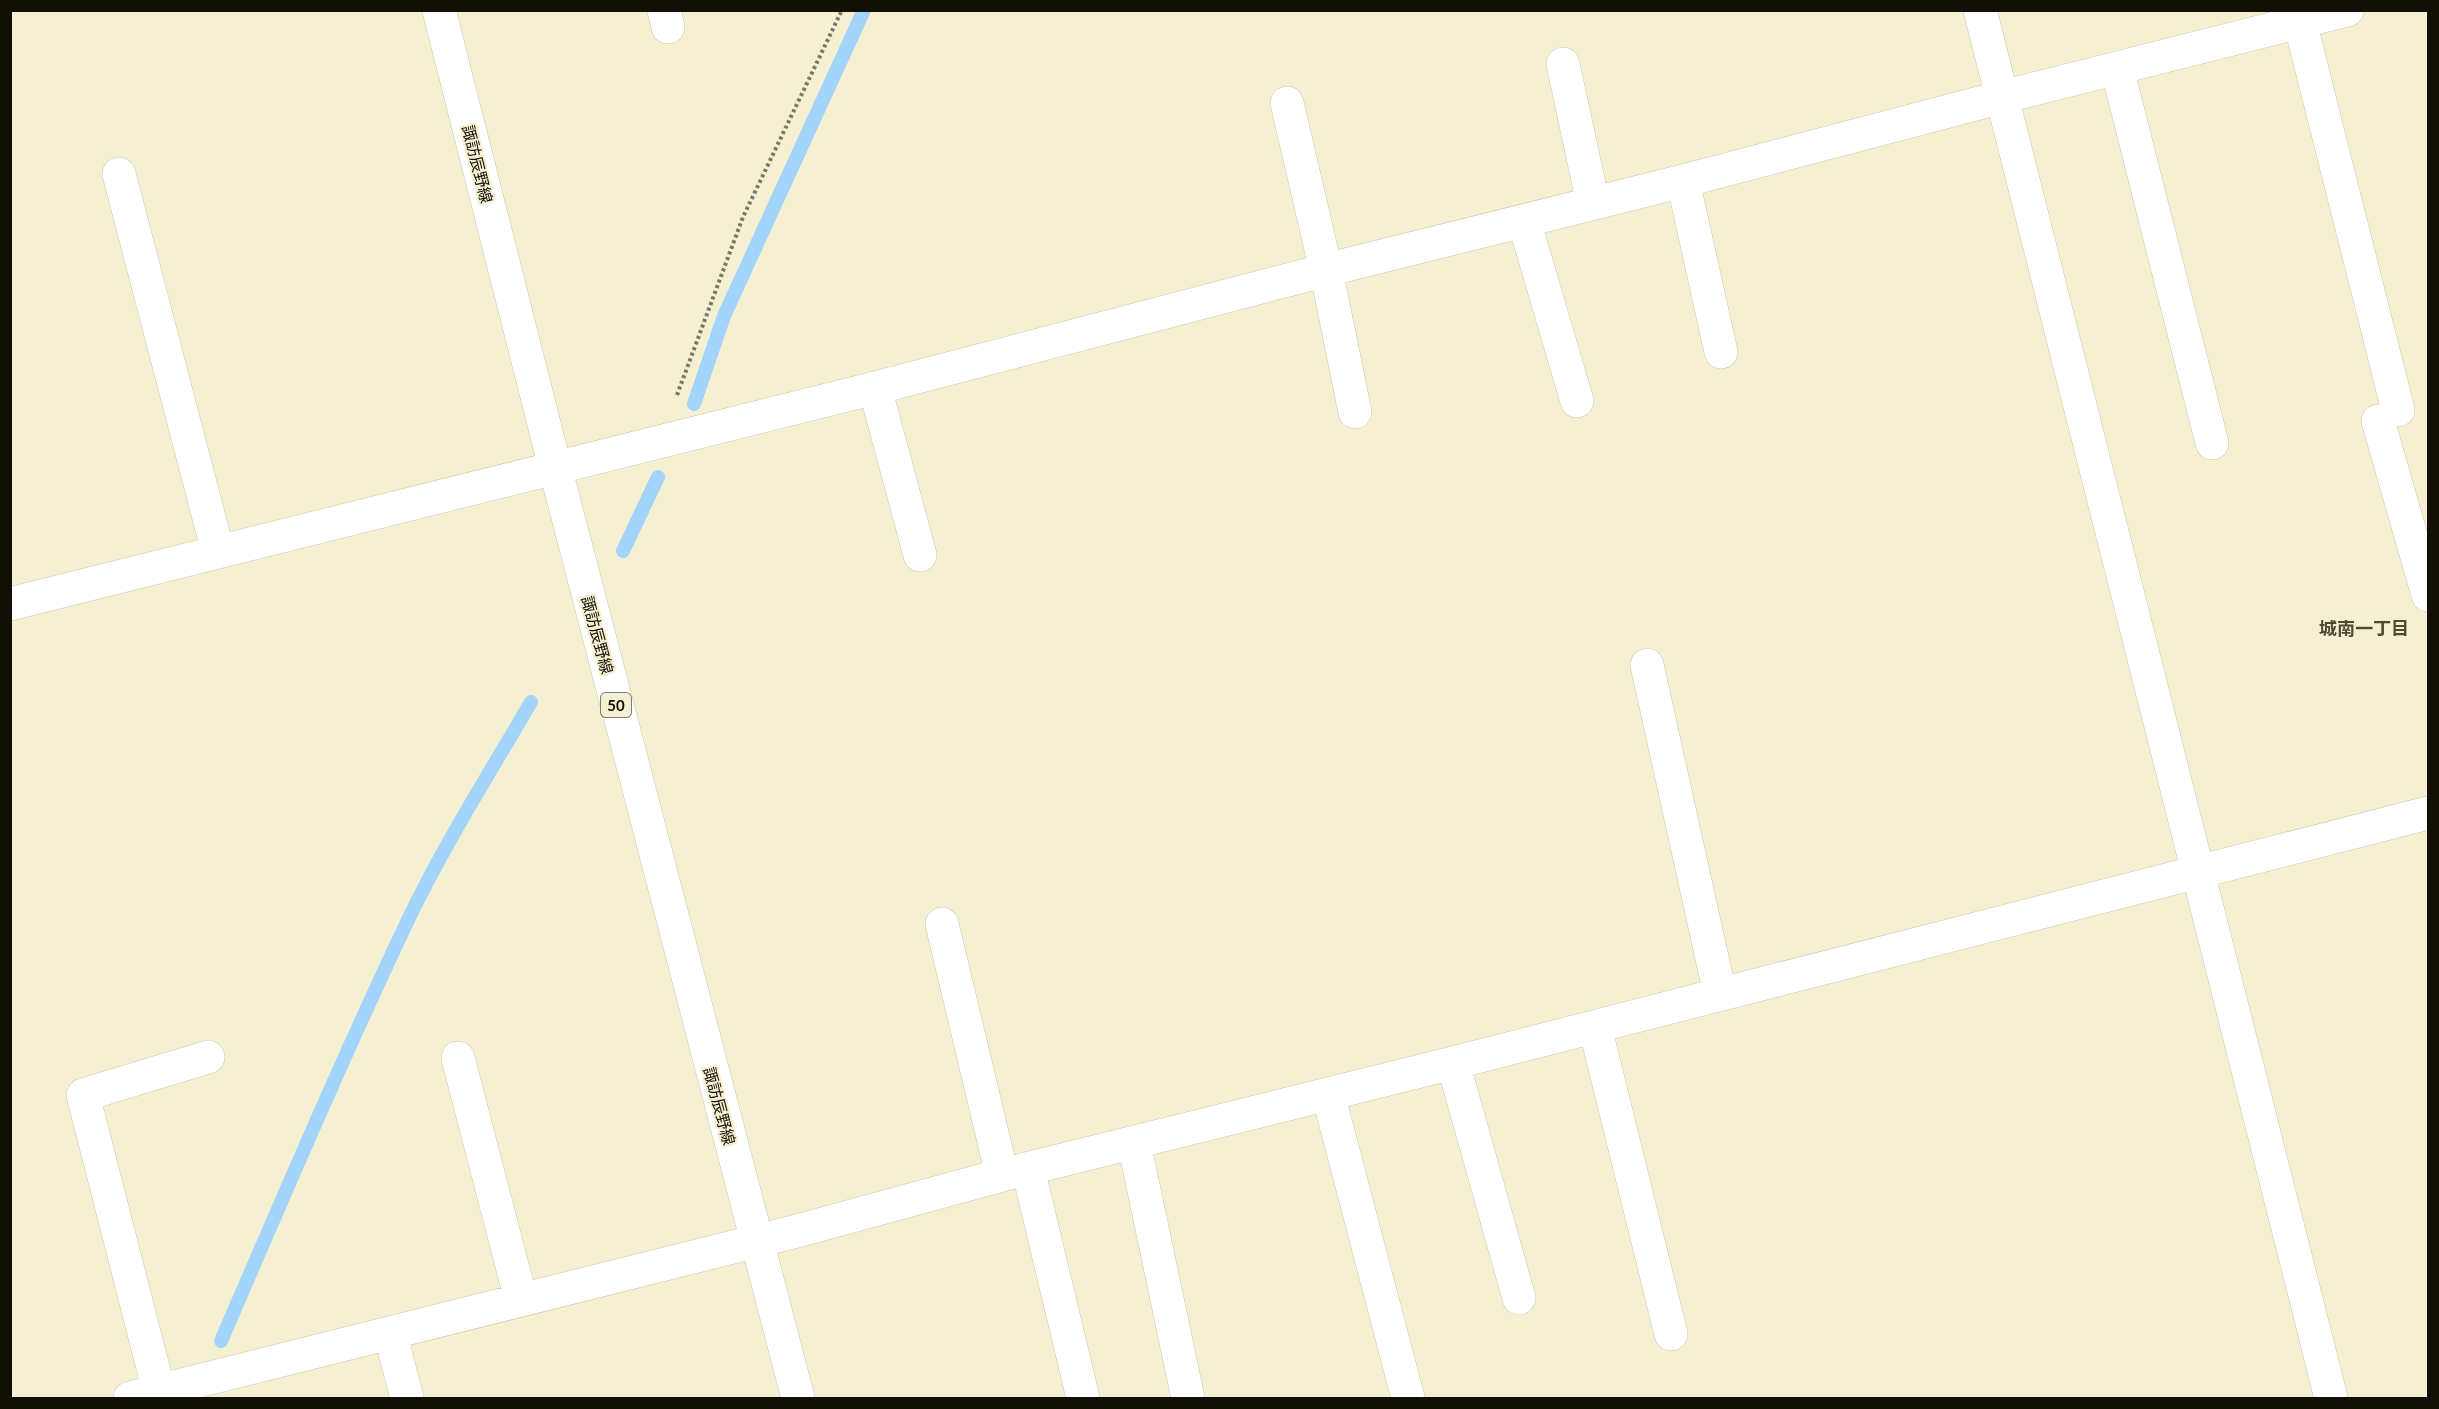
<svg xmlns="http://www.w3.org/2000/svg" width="2439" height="1409" font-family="Lato,'Noto Sans JP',sans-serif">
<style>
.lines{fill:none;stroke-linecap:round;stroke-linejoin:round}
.stream{stroke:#a3d4fc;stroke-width:14}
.minor-casing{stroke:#cbc6aa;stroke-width:34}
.major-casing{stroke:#cbc6aa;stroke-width:34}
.path{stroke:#7a7663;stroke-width:4;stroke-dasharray:3 3;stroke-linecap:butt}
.minor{stroke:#fff;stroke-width:33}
.major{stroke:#fff;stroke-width:33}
.labels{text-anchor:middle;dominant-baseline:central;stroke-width:4.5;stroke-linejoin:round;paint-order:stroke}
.shield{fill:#f5f0d2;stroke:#565343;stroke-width:1.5}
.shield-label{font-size:15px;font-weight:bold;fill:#121006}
.street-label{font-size:16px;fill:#121006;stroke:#f5f0d2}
.neighbourhood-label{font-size:18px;font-weight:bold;fill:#4d482f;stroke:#f5f0d2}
</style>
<rect width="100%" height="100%" fill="#f5f0d2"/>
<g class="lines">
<path class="stream" d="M694 404 724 316 864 10
M623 551 658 477
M221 1341C282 1200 342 1059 408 920 444 845 489 774 531 702"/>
<g class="minor-casing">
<path id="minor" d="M664 10 668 27
M1980 10 2331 1398
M2300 22 2398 410
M1563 64 1593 203
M2117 68 2212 443
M1287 103 1326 270 1355 412
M119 174 218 552
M1683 181 1721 352
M1524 221 1577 401
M875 388 920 555
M2378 421 2428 595
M10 604 875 388 1326 270 1683 181 2002 97 2347 10
M1647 665 1720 994
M942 924 1002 1175
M1595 1027 1671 1334
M458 1058 521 1300
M1453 1063 1519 1298
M1328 1094 1408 1398
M1134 1143 1188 1398
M1028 1169 1083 1398
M390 1333 407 1398
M159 1391 83 1095 208 1057
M130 1398 797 1231 1002 1175 1453 1063 2428 813"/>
</g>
<g class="major-casing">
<path id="major" d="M439 10 555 467 798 1398"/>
</g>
<path class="path" d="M677 395 743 217 842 10"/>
<use href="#minor" class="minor"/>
<use href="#major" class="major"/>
</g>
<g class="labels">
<rect class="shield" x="601" y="693" width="30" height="24" rx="4.5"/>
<g class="shield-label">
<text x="616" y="705">50</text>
</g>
<g class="street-label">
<text transform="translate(478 164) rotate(76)">諏訪辰野線</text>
<text transform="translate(598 635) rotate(75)">諏訪辰野線</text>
<text transform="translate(720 1106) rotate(75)">諏訪辰野線</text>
</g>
<g class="neighbourhood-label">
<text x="2364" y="628">城南一丁目</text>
</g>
</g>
<rect width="2439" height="1409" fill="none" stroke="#121006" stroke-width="24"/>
</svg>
